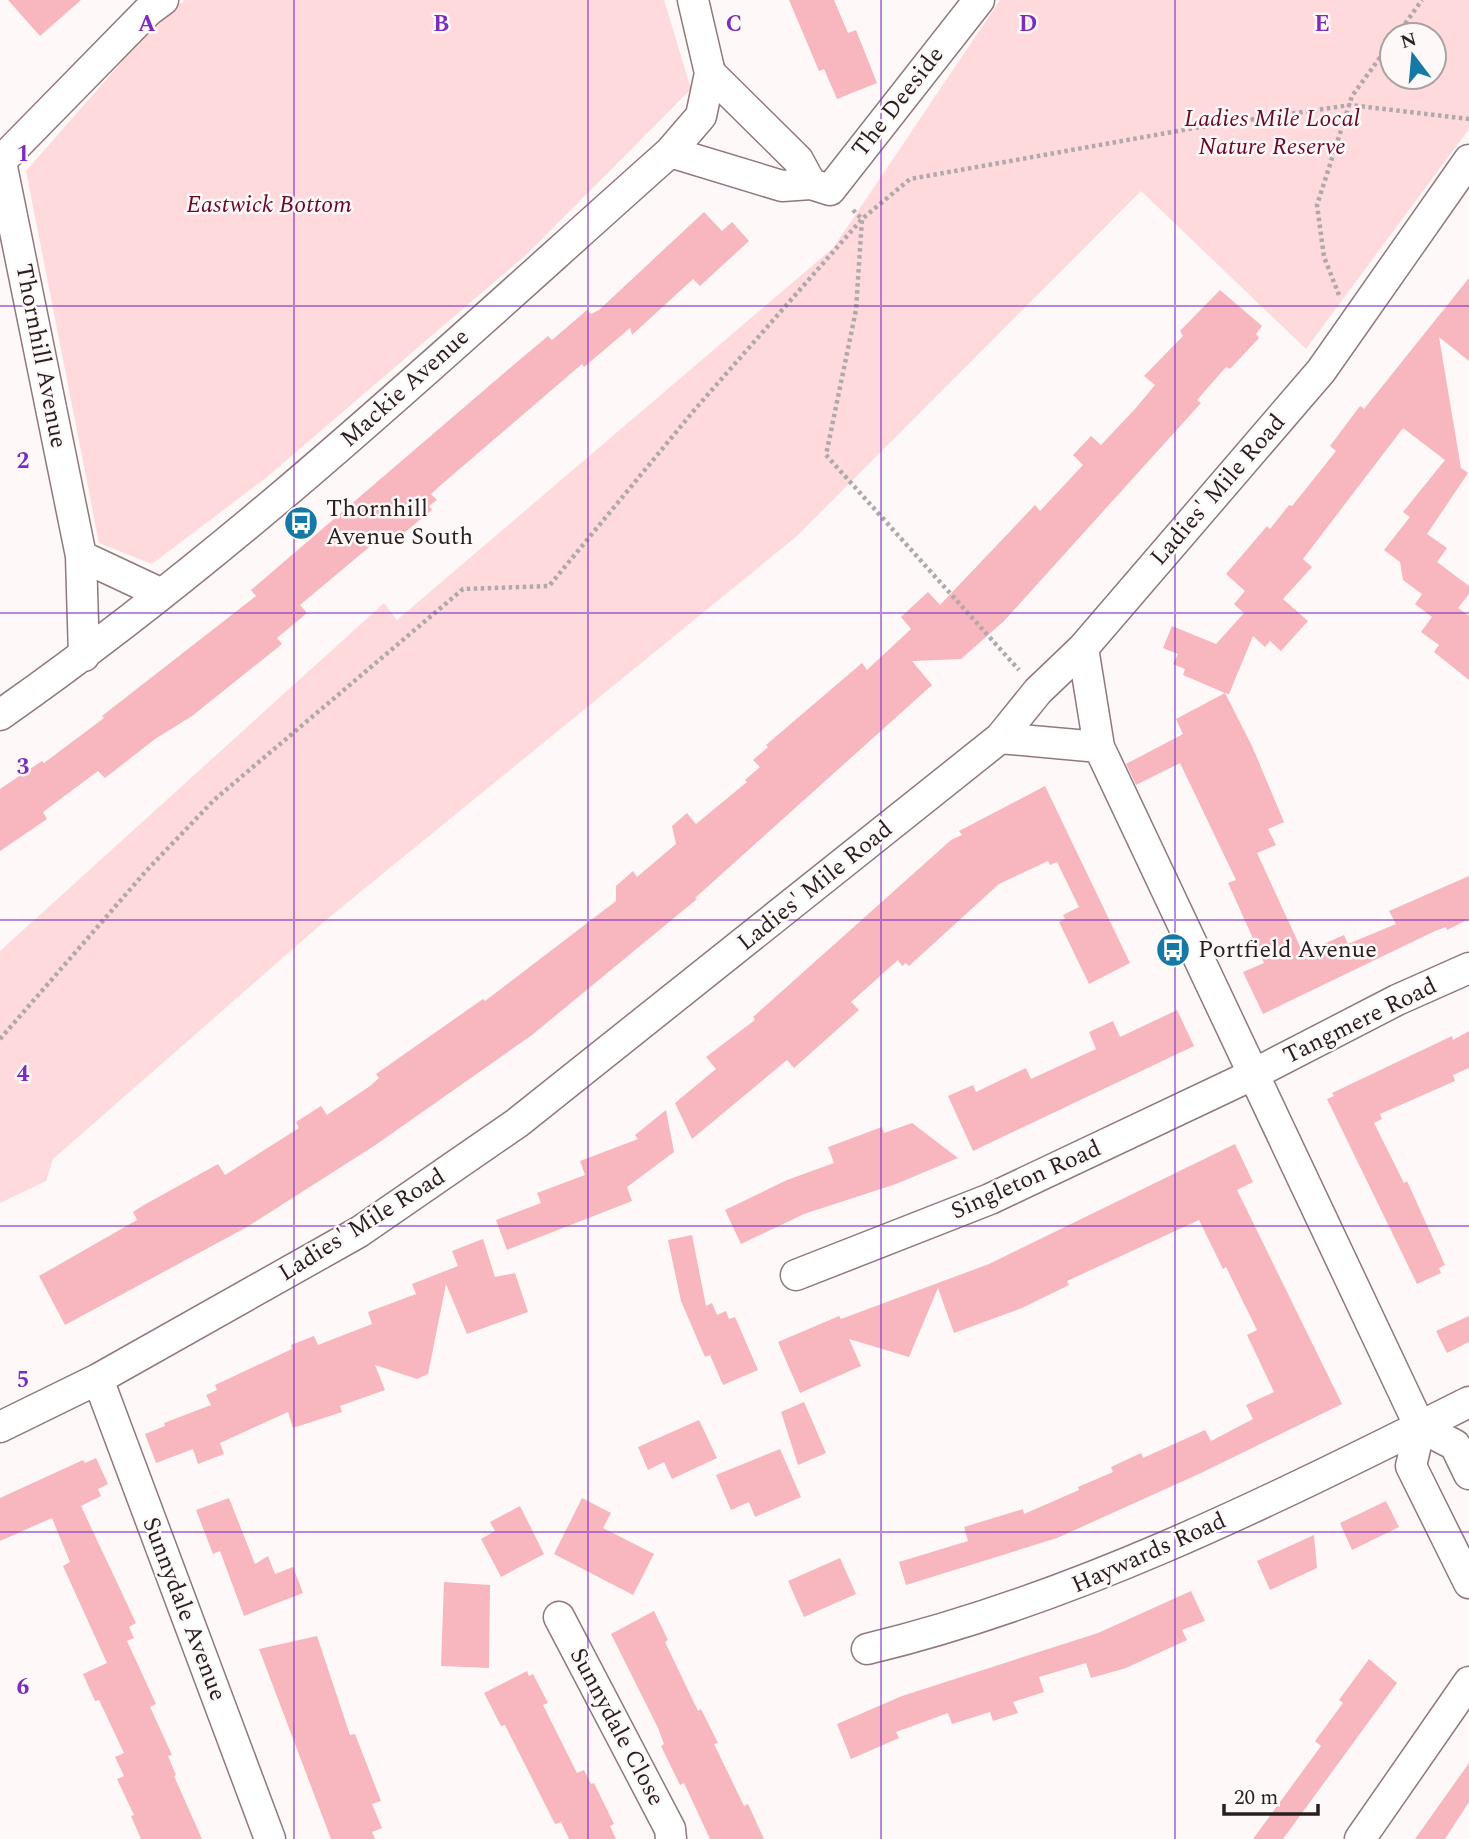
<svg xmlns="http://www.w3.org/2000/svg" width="1469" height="1839" font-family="Spectral,serif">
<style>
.green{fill:#fedadd;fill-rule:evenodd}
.building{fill:#f8b6be}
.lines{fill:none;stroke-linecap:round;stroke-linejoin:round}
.street-casing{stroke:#91787b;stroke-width:33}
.path{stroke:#b0a8a9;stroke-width:4.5;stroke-dasharray:3.5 3.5;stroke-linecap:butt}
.street{stroke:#fff;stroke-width:30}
.grid{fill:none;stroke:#7b2cbf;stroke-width:2;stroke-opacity:0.55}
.labels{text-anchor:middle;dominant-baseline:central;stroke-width:5;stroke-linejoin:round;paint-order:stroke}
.street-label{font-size:24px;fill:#291f20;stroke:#fef8f9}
.park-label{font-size:24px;font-style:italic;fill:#690827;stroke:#fef8f9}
.poi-label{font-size:24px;fill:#291f20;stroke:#fef8f9;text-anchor:start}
.grid-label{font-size:23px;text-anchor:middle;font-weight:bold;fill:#7b2cbf;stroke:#fef8f9;stroke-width:5;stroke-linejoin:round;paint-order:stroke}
</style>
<rect width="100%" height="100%" fill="#fef8f9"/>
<path class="green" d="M185 0H664L691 89 527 254 267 477 152 564 99 543 26 171 162 16Z
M1000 0H1469V129L1306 349 1141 191 797 536 326 920 53 1159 46 1181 0 1203V951L384 603 397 620 833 248ZM1434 35V77H1392V35Z"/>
<path class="building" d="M8 0H81L40 36Z
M789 0H834L848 33 856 30 877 83 837 99 824 69 819 71Z
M704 212 722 231 732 222 749 241 700 286 693 279 632 335 630 328 584 367 582 364 442 484 431 494 437 500 429 506 432 510 387 547 380 538 300 605 307 613 277 638 282 644 192 716 155 739 105 778 98 771 43 812 47 819 0 851V789L42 761 44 763 104 718 102 716 256 596 251 590 517 362 548 336 552 340 587 310 591 314 599 310Z
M1469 278V361L1439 337 1461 468 1468 473 1427 534 1447 548 1437 562 1469 586V594L1458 608 1469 616V680L1434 652 1439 645 1421 632 1432 617 1415 604 1422 594 1403 580 1400 562 1384 550 1410 517 1403 512 1445 460 1403 428 1303 559 1312 567 1283 599 1308 621 1281 651 1270 641 1265 647 1253 636 1229 694 1225 693 1252 746 1284 822 1268 829 1276 845 1257 853 1303 953 1344 935 1348 944 1396 924 1389 911 1469 876V919L1447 930 1446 927 1435 931 1263 1014 1243 972 1264 963 1228 883 1236 880 1180 763 1136 785 1126 764 1183 734 1176 719 1225 693 1183 675 1185 669 1173 664 1178 654 1163 648 1172 626 1216 644 1244 613 1234 604 1245 591 1226 574 1267 526 1270 529 1289 505 1292 506 1301 495 1336 451 1330 446 1360 406 1364 409Z
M1220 290 1262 326 1256 334 1259 338 1230 369 1226 367 1197 400 1201 403 1004 621 961 659 912 661 932 685 695 898 697 899 532 1035 374 1146 247 1227 65 1325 39 1276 137 1220 133 1212 144 1205 218 1164 225 1175 299 1128 296 1122 321 1106 327 1115 370 1086 379 1078 376 1074 483 999 485 1001 616 901V886L633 871 637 877 676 844 672 826 687 813 696 824 747 782 745 780 760 767 753 760 768 747 766 745 862 663 867 670 911 629 901 617 928 592 940 605 1035 505 1040 511 1083 465 1073 455 1091 436 1101 445 1135 409 1155 385 1144 376 1183 336 1180 331Z
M1045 786 1130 963 1089 984 1059 922 1065 919 1063 915 1079 907 1057 862 1050 865 1048 861 999 884 909 966 906 963 902 966 898 960 851 1002 859 1010 794 1068 787 1060 692 1139 675 1103 716 1069 706 1057 755 1020 753 1017 913 874 951 840 962 835 959 831Z
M1177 1010 1194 1046 973 1151 948 1096 973 1085 976 1092 1026 1068 1031 1079 1096 1049 1089 1032 1113 1021 1120 1037Z
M1469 1031V1068L1453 1075 1455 1081 1380 1114 1382 1119 1374 1123 1404 1183 1407 1181 1445 1265 1439 1268 1441 1273 1417 1284 1327 1099 1334 1096 1332 1093 1452 1036 1453 1040Z
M666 1110 674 1152 627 1187 632 1201 507 1250 496 1220 541 1203 537 1193 585 1175 580 1161 638 1139 635 1135Z
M912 1123 958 1158 896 1184 804 1214 741 1244 725 1210 787 1180 834 1163 828 1147 882 1127 884 1133Z
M1235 1144 1253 1182 1237 1190 1342 1404 1201 1473 1057 1538 906 1585 899 1562 968 1541 964 1527 1023 1509 1024 1514 1079 1490 1078 1487 1113 1472 1111 1467 1141 1453 1143 1458 1205 1430 1211 1441 1253 1419 1246 1405 1274 1392 1247 1335 1257 1330 1226 1267 1223 1269 1199 1220 1067 1281 1069 1285 1022 1308 954 1333 938 1288 909 1357 849 1339 861 1366 800 1393 778 1342 839 1316 841 1319 989 1264Z
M692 1235 706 1306 712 1303 717 1315 726 1311 729 1319 735 1317 758 1370 723 1385 710 1355 705 1357 681 1301 668 1240Z
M483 1239 495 1277 515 1273 528 1312 467 1334 446 1284 428 1374 417 1379 375 1365 385 1390 340 1406 342 1412 293 1428 288 1412 220 1443 224 1454 198 1464 193 1449 156 1463 145 1434 165 1426 164 1423 211 1405 206 1395 217 1390 215 1385 292 1349 291 1345 314 1336 318 1345 372 1324 368 1312 416 1294 412 1284 458 1266 452 1251Z
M1469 1316V1342L1447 1353 1436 1331Z
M804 1402 826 1453 798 1465 781 1412Z
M699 1420 717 1458 672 1479 664 1462 648 1470 638 1447Z
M780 1449 801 1497 755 1517 749 1502 731 1510 716 1475Z
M96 1458 108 1484 98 1489 101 1496 81 1506 136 1623 129 1627 134 1638 127 1641 156 1704 150 1707 172 1755 168 1756 176 1775 174 1776 202 1839H141L131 1816 134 1815 117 1779 124 1776 115 1757 124 1753 99 1700 95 1701 83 1674 107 1663 63 1566 70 1562 52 1518 0 1541V1498L83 1460 85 1463Z
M229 1498 255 1564 268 1556 275 1574 293 1567 303 1593 244 1616 220 1551 213 1554 196 1510Z
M582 1498 611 1513 603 1528 654 1554 633 1595 554 1554Z
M1386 1501 1399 1527 1352 1550 1340 1523Z
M520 1506 544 1554 501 1577 481 1539 495 1531 490 1522Z
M1314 1535 1317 1568 1270 1590 1257 1561Z
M840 1558 856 1594 804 1617 788 1581Z
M444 1582 490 1585 489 1668 441 1666Z
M1191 1591 1205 1621 1182 1630 1187 1640 1126 1668 1091 1678 1086 1663 1039 1677 1044 1692 1013 1702 1018 1713 993 1721 990 1712 952 1724 948 1713 896 1732 899 1738 851 1759 837 1724 902 1696 1098 1633Z
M654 1611 668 1640 665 1642 698 1711 701 1709 718 1743 714 1744 744 1806 748 1804 764 1839H710L684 1783 680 1785 661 1746 664 1744 658 1728 611 1634Z
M317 1636 350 1735 355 1734 381 1801 372 1804 382 1828 372 1832 375 1839H331L259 1649Z
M1369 1659 1397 1683 1283 1839H1253L1321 1746 1315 1741 1343 1703 1339 1700Z
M527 1671 529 1676 533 1674 548 1703 543 1705 577 1773 584 1770 591 1784 594 1783 614 1824 610 1826 616 1839H569L561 1822 555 1824 505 1725 501 1726 484 1693Z
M1469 1763V1802L1445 1839H1415Z"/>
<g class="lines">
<g class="street-casing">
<path id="street" d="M710 73 798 160 811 184 830 190 979 0
M670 152 782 186 811 184
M0 157 81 556 84 656
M1 161 148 11 163 0
M81 556 162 594
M1083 648 1099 747 1420 1427 1455 1445 1469 1474
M0 715C239 548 452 346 670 152L701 116 710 73 693 0
M1000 738 1099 747
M796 1275 990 1199 1252 1075 1397 1000 1469 968
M98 1379 270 1839
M0 1427 98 1379 359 1232 517 1123 1000 738 1038 691 1083 648 1321 371 1469 160
M1420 1427 1411 1466 1469 1583
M559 1617 670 1829 671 1839
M867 1649C1079 1598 1274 1499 1469 1402
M1360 1839 1469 1682"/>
</g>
<path class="path" d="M1397 35 1422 0
M853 210 862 219 856 310 826 455 1019 670
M1339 295 1324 257 1317 205 1352 96 1392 41
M0 1039 147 870 214 800 463 589 549 586 696 408 862 219 910 179 1200 127 1350 105 1469 119"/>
<use href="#street" class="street"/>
</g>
<path class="grid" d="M294 0V1839M588 0V1839M881 0V1839M1175 0V1839M0 306H1469M0 613H1469M0 920H1469M0 1226H1469M0 1532H1469"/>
<defs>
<g id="bus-disc" transform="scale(1.75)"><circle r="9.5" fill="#1579a5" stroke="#fef8f9"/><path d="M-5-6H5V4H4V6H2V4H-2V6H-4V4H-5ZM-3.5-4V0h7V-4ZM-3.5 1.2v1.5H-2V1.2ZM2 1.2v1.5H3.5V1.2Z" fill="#fff"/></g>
</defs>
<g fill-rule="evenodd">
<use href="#bus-disc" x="301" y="523"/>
<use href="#bus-disc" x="1173" y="950"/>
</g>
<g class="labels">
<g class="street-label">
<text transform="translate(898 102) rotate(-52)">The Deeside</text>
<text transform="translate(41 356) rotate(79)">Thornhill Avenue</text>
<text transform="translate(405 388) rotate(-42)">Mackie Avenue</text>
<text transform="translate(1218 490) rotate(-49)">Ladies' Mile Road</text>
<text transform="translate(815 886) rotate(-39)">Ladies' Mile Road</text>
<text transform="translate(1360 1021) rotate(-26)">Tangmere Road</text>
<text transform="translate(1026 1180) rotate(-24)">Singleton Road</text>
<text transform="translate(362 1225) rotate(-32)">Ladies' Mile Road</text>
<text transform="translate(1149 1553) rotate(-24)">Haywards Road</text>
<text transform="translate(184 1609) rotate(69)">Sunnydale Avenue</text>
<text transform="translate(617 1727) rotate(62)">Sunnydale Close</text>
</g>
<g class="park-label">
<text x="1272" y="119">Ladies Mile Local<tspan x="1272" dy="28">Nature Reserve</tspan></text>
<text x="269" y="205">Eastwick Bottom</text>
</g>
<g class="poi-label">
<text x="326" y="509">Thornhill<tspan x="326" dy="28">Avenue South</tspan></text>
<text x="1198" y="950">Portfield Avenue</text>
</g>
</g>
<g class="grid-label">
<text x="147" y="31">A</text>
<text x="441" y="31">B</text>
<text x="734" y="31">C</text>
<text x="1028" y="31">D</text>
<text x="1322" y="31">E</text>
<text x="23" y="161">1</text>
<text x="23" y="468">2</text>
<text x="23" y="774">3</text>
<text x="23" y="1081">4</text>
<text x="23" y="1387">5</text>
<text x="23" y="1694">6</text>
</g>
<g transform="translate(1413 56) rotate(344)"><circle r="33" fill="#fef8f9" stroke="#a9a1a2" stroke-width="2"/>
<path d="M0-5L12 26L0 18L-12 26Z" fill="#1579a5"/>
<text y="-10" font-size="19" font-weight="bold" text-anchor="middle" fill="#291f20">N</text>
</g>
<path d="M1224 1804v10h94v-10" fill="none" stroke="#291f20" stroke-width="3.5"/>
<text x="1234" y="1804" font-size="21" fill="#291f20" stroke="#fef8f9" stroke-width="5" paint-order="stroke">20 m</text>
</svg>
